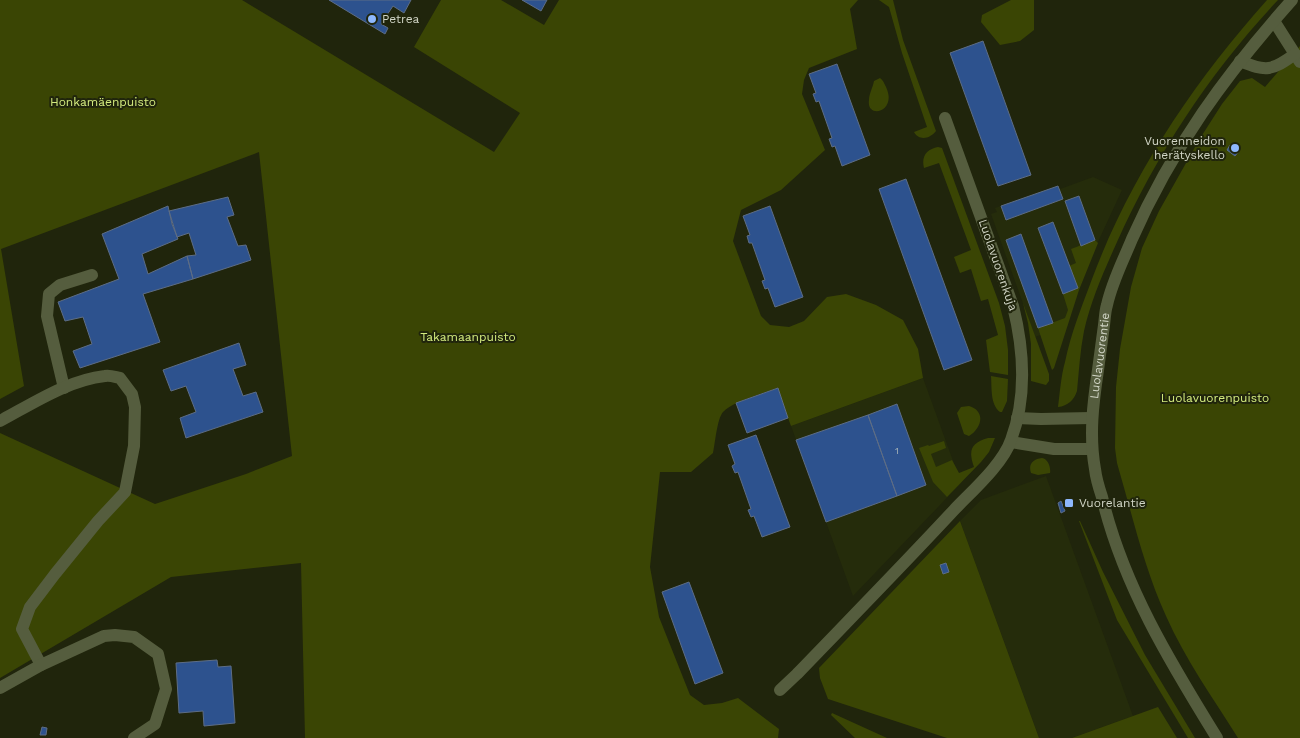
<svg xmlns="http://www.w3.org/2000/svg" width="1300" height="738" font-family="'Work Sans',sans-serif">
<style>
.built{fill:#252c0b}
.green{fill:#3a4504}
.building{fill:#2d528e;stroke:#5d6d85}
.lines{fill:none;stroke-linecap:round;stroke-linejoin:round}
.minor{stroke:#555d3e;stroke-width:12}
.poi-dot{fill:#8eb8fd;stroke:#20250c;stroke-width:2}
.labels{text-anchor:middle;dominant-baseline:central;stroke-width:4;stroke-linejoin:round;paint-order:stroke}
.number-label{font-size:10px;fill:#a8b4b8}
.poi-label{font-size:12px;fill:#d1d5c6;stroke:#20250c;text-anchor:start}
.park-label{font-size:12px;fill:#d4ec7f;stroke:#20250c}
.street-label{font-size:12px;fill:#d1d5c6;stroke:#20250c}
</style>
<rect width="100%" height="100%" fill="#20250c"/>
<path class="built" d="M1093 177 1122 190 1091 257 1065 326 1035 337 991 214 997 212 995 208 1001 206 1003 210Z
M923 378 961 483 853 596 791 426Z
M1046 476 1133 716 1072 738H1039L960 521 981 500Z"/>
<path class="green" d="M0 0H242L494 152 520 113 414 47 441 0H501L544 25 559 0H858L850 9 857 49 809 68 804 80 802 94 825 150 781 190 741 210 733 241 761 316 770 325 789 327 804 321 827 297 846 294 876 305 903 320 918 349 923 378 791 426 777 388C764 393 732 402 723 412 717 419 715 444 713 453L691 472H660L650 567 659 617 690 695 704 705 722 703 738 698 779 729 778 738H305L301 563 171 577 0 678V433L155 504 246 474 292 456 259 152 1 249 24 386 0 399Z
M879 0H893L903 40 936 131C930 139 919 141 914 132L927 127 902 53 889 7Z
M1011 0H1034V30L1020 41 1000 45 981 22 982 15Z
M1267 0H1278C1211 71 1157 153 1117 242 1104 271 1091 300 1084 331 1080 351 1079 371 1077 391 1074 400 1068 406 1058 407 1060 392 1061 376 1065 362 1071 333 1082 306 1092 279 1131 175 1193 83 1267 0Z
M1300 46V738H1238C1213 698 1185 659 1166 616 1144 568 1132 514 1117 463L1115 448 1116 387 1120 349 1131 287 1142 248 1159 211 1199 140 1222 104 1240 81 1252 78 1265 87Z
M880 78C883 80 884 83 886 87 898 112 866 120 869 100 869 94 873 87 874 81Z
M938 147 942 148 999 303 1005 326 1008 350V375L990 372 986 340 998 335 988 299 981 301 971 269 960 273 954 257 971 250 939 163 924 168C921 156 927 149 938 147Z
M1095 240 1098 243 1079 290 1054 368 1052 370 1038 328 1065 318 1068 310 1063 294 1078 288 1069 266 1076 263 1071 249Z
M1023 303 1049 374V381L1046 385 1031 381V344L1028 323Z
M991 376 1008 379 1007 401 1002 412H1000C990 404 992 388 991 376Z
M969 406C986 411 982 428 969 436L964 434 957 413 961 407Z
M988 438H995L989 452 981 462 947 497 933 482 919 448 928 445 929 446 944 441 946 448 931 454 936 467 952 460 959 473 974 467C968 450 971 443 988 438Z
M1042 458C1048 459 1051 467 1050 473L1038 475 1031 473C1028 464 1033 459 1042 458Z
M960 521 1039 738H947L828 699 820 678 819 668Z
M1079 521H1080L1103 572 1145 655 1195 738H1188L1117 620Z
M1158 707 1177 738H1072Z
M832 713 887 738H855L831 715Z"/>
<path class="building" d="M329 0H411L404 13 393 6 381 24 388 28 385 34Z
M522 0H547L541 11Z
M983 41 1031 175 998 186 950 53Z
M837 64 870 155 842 166 835 146 832 147 829 139 832 138 819 101 816 102 813 94 816 93 809 74Z
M1230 145 1239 151 1235 156 1227 150Z
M906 179 972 360 944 370 879 189Z
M1058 186 1063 199 1006 220 1001 206Z
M1079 196 1095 240 1081 246 1065 201Z
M228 197 234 215 227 217 238 246 246 245 251 260 193 279 187 256 196 255 189 233 177 237 169 211Z
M168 206 172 224 178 239 142 254 148 274 187 256 193 279 143 294 160 342 80 368 73 351 92 344 83 317 65 321 58 302 119 279 102 234Z
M770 206 803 297 775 307 768 288 765 289 762 281 765 280 752 243H749L747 236 750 235 743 216Z
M1053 222 1078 288 1063 294 1038 228Z
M1021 234 1053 323 1038 328 1006 240Z
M239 343 246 365 233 369 243 396 256 392 263 412 186 438 180 418 196 412 186 386 171 391 163 370Z
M778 388 788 418 747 433 736 403Z
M897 404 926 485 897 496 868 415Z
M868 415 897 496 826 522 796 440Z
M756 435 790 527 762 537 754 516 751 517 748 510 751 509 738 472 735 473 732 466 735 464 728 445Z
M1061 501 1065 511 1061 513 1058 503Z
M946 563 949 572 943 574 940 565Z
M689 582 723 673 695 684 662 592Z
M217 660 218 667 231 666 235 723 204 726 203 711 179 713 176 663Z
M42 727 47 728 46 735H40Z"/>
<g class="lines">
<g class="minor">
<path d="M1274 21 1300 62"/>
<path d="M1240 61C1266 72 1272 71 1295 54"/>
<path d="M64 388 47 316 49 294 60 285 92 275"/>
<path d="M1017 418 1041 419 1091 418"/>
<path d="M0 421C32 404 68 380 105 376 110 375 115 377 120 378L132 394 135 407 134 446 125 492 98 521 55 574 30 607 22 629 41 665"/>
<path d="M1011 442 1054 449H1092"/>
<path d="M0 688 41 665 104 636 115 635 134 637 158 654 166 689 155 724 134 738"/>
<path d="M780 690 797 674C849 620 902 566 954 510 971 492 1003 464 1011 440 1027 397 1024 350 1013 306L945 118"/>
<path id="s1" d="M1217 738C1170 662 1123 585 1102 497 1099 488 1096 478 1095 469 1089 436 1093 403 1098 370 1100 355 1102 340 1104 325 1105 318 1105 311 1107 305 1112 282 1123 261 1132 239 1172 148 1226 74 1292 0"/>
</g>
</g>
<g class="poi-dot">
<circle cx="372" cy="19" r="5"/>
<circle cx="1235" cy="148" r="5"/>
<rect x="1064" y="498" width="10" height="10" rx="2.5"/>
</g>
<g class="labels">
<g class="number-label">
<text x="897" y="450">1</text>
</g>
<g class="poi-label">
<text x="382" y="19">Petrea</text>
<text x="1225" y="141" text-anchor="end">Vuorenneidon<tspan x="1225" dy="14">herätyskello</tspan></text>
<text x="1079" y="503">Vuorelantie</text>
</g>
<g class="park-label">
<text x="103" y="102">Honkamäenpuisto</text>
<text x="468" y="337">Takamaanpuisto</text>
<text x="1215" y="398">Luolavuorenpuisto</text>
</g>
<g class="street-label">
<text transform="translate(998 265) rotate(71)">Luolavuorenkuja</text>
<text stroke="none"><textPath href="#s1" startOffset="411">Luolavuorentie</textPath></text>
</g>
</g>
</svg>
